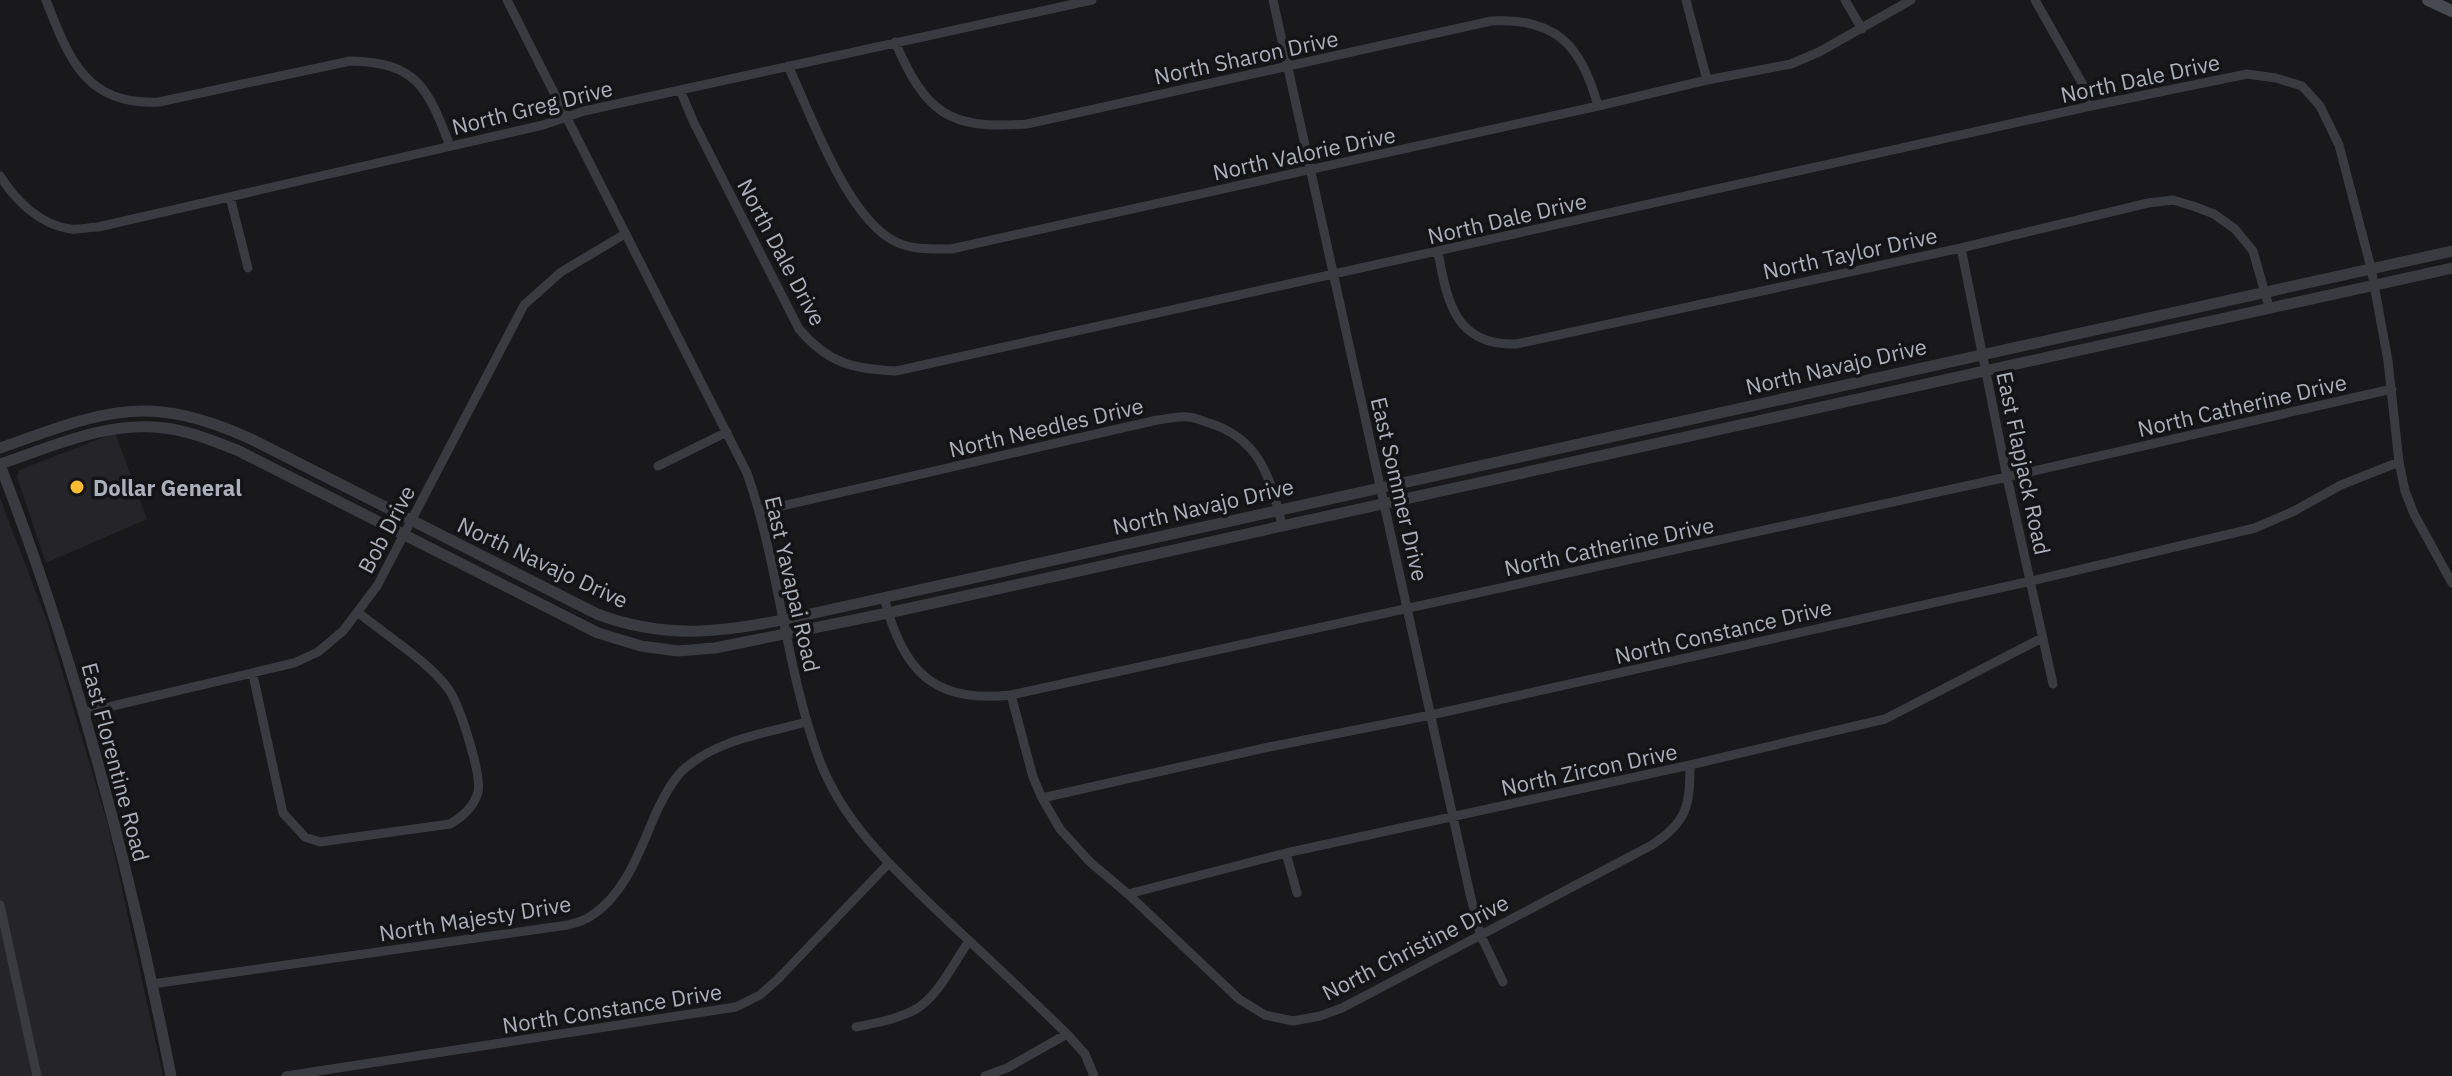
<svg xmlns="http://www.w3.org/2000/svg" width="2452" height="1076" font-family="'IBM Plex Sans',sans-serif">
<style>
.built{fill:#252529}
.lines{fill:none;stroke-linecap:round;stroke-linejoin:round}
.minor{stroke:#3a3b41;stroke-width:9}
.tertiary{stroke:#3a3b41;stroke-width:11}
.secondary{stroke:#484a51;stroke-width:12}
.poi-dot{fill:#fbbb33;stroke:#141417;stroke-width:3}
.labels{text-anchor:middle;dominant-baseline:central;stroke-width:7;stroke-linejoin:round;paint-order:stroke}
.street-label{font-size:22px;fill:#abb0bc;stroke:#141417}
.poi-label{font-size:22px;font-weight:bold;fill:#abb0bc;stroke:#141417;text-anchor:start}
</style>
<rect width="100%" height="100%" fill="#19191c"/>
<path class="built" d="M115 433 147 519 46 563 17 477 19 470Z
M0 498 47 621 108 825 163 1076H0Z"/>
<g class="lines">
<path class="minor" d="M46 0C69 59 86 106 159 102L350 61C418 62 428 89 450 146
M507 0 747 473C779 565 785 664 818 756 842 824 897 872 948 921 988 958 1028 996 1067 1034L1085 1054 1094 1076
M1273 0 1470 894 1480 934 1503 982
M1686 0 1707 80
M1845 0 1862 29
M2035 0 2082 83 2091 106
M895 42C926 113 948 130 1027 124L1491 21C1557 17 1582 47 1598 106
M788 66C811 114 847 219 896 242 913 250 933 249 951 249L1598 106 1707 80 1791 64 1819 52 1911 0
M680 90 694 123 799 329C828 363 852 369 896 371L2091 106 2247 74 2276 78 2302 86 2320 106 2339 145 2371 268 2388 361 2399 462 2405 491 2414 514 2452 583
M0 176C16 201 40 225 71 229 80 230 89 227 98 227L543 125 584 111 1092 0
M230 197 248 268
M1961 248 2007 477 2053 684
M1438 252C1447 301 1455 346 1516 344L1961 248 2148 203 2173 200 2193 206 2214 214 2235 229 2253 251 2269 307
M658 466 727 432
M760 511 1157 420C1167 419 1178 416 1188 417 1194 417 1200 420 1206 422 1259 437 1270 476 1282 525
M884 597C902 670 933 704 1011 695L2007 477 2392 389
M253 675 283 813 305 837 320 842 450 824C462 817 474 807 478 792 482 775 460 706 449 690 432 664 384 634 359 613
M1011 695 1033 777 1042 798 1060 829 1090 862 1128 894 1239 999 1265 1015 1293 1021 1320 1016 1342 1008 1652 845C1687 822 1690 806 1690 765
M83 713 294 663 318 652 343 631 377 586 524 305 561 272 625 234
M1042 798 1269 747 1431 715 2031 581 2255 528 2294 511 2341 485 2399 462
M1286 853 1297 893
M1128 894 1286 853 1690 765 1885 719 2042 638
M0 905 37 1076
M152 984 568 925C576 923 585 920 591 916 626 894 640 849 656 813 663 798 671 782 682 771 715 740 765 733 807 722
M856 1027C875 1023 899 1019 916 1009 938 997 954 962 969 941
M286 1076 736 1007 760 995 777 980 888 864
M985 1076 1007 1068 1067 1034"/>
<path class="tertiary" d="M0 448C102 412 146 391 251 439L597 614C669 641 728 632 801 616L2452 251
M0 464C54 446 106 421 164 428 190 431 213 441 237 450L598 633 641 646 678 651 715 648 888 613 2452 268
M0 465C77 662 130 869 171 1076"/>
<path class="secondary" d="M2428 0 2452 11"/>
</g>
<circle class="poi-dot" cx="77" cy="487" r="8"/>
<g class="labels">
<g class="street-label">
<text transform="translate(1246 57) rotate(-12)">North Sharon Drive</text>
<text transform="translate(2140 78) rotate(-12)">North Dale Drive</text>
<text transform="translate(532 107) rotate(-14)">North Greg Drive</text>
<text transform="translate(1304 153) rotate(-12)">North Valorie Drive</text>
<text transform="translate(1507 218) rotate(-13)">North Dale Drive</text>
<text transform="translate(782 252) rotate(62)">North Dale Drive</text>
<text transform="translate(1850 253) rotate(-12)">North Taylor Drive</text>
<text transform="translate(1836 366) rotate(-13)">North Navajo Drive</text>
<text transform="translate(2242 405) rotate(-13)">North Catherine Drive</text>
<text transform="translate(1046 427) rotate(-13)">North Needles Drive</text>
<text transform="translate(2024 463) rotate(78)">East Flapjack Road</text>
<text transform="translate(1400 489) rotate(77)">East Sommer Drive</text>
<text transform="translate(1203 506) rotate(-13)">North Navajo Drive</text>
<text transform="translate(386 529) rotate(-62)">Bob Drive</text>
<text transform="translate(1609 546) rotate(-12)">North Catherine Drive</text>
<text transform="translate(543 562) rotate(25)">North Navajo Drive</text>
<text transform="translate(793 584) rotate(77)">East Yavapai Road</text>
<text transform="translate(1723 631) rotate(-13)">North Constance Drive</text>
<text transform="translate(116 762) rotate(75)">East Florentine Road</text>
<text transform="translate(1589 769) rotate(-12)">North Zircon Drive</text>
<text transform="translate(475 918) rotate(-9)">North Majesty Drive</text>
<text transform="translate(1415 947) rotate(-27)">North Christine Drive</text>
<text transform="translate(612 1008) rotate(-9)">North Constance Drive</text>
</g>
<g class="poi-label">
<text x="93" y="487">Dollar General</text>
</g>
</g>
</svg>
